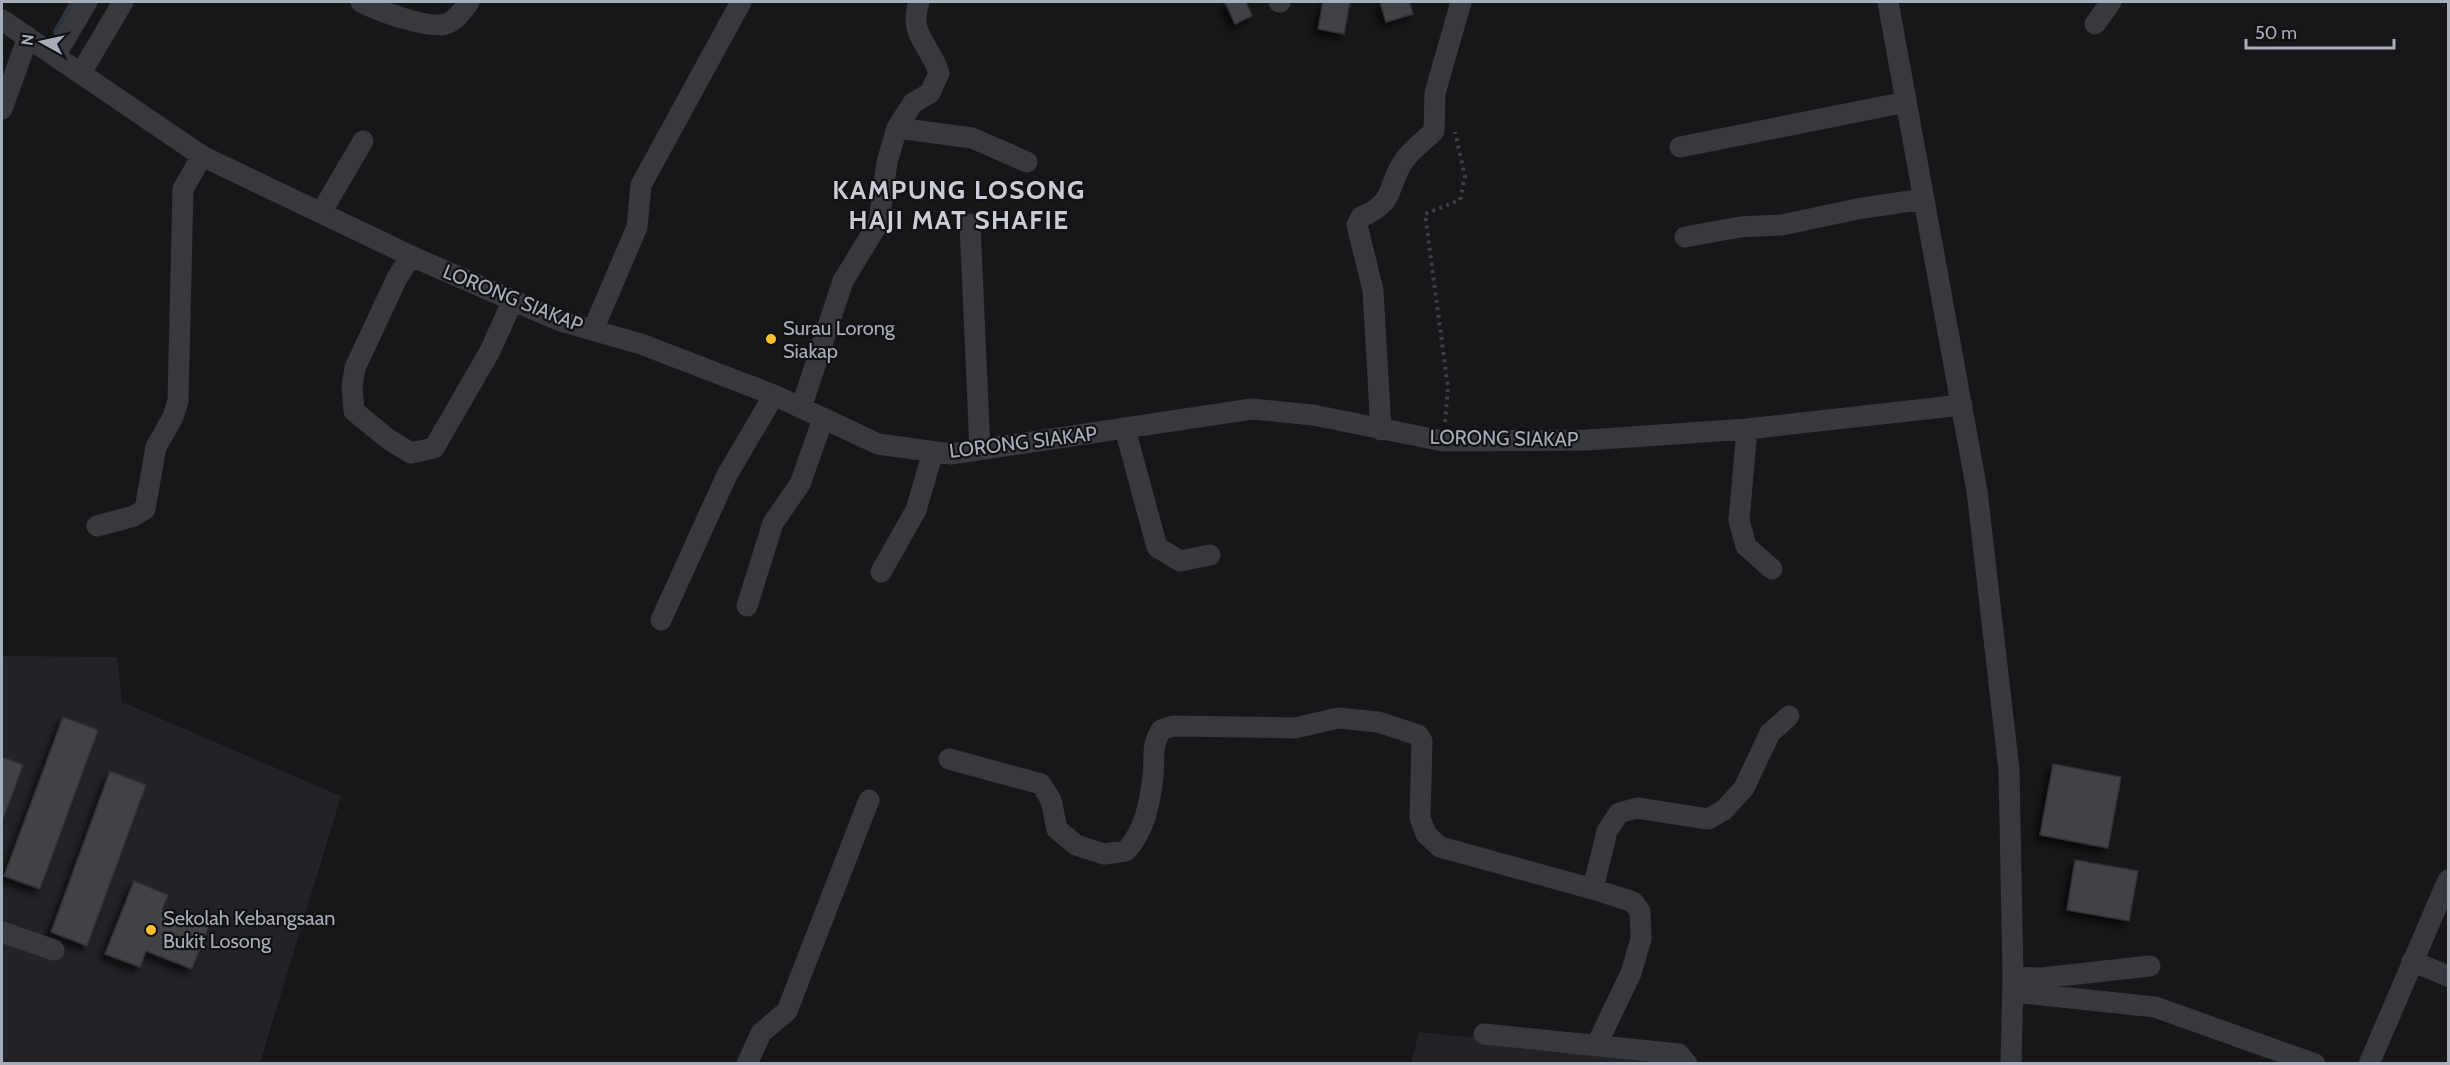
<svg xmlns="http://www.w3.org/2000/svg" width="2450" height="1065" font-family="Cabin,sans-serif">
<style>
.built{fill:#232327}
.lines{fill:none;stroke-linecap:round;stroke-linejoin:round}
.stream{stroke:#2c353f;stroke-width:6}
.building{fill:#414247;stroke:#313136;stroke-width:1.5;filter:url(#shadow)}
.path{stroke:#3e4046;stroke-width:4;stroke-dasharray:3 4.5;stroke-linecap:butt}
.minor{stroke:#38383f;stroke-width:21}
.poi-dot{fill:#ffc22a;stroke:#121215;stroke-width:2}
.labels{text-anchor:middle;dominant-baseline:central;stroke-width:4.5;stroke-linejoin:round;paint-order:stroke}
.street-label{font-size:20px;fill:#a8adba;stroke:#121215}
.poi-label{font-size:20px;fill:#a8adba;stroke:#121215;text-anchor:start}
.district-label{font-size:26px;font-weight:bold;letter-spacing:1.5px;fill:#caccd6;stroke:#121215}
</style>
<defs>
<filter id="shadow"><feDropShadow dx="-5.5" dy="5.5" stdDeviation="3" flood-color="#0009"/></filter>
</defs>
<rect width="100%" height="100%" fill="#17171a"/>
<path class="built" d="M2 656 117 657 122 702 341 796 260 1063 2 1064Z
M1419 1032 1677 1059V1064H1411Z"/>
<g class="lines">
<path class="stream" d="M56 32 73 2"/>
</g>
<path class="building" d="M1225 2H1246L1252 16 1235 24Z
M1323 2H1350L1344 34 1318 29Z
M1380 2H1409L1413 14 1386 22Z
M63 717 98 730 40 889 4 876Z
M2 757 23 765 2 822Z
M2053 764 2121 777 2108 848 2040 835Z
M110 771 146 785 87 946 51 932Z
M2075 860 2138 871 2129 921 2067 910Z
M134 881 168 895 162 910 208 928 192 969 146 951 140 967 105 954Z"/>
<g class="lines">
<path class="path" d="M1445 422 1448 388 1425 214 1460 200 1465 176 1455 132"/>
<path class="minor" d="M361 2C379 11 427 29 446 24 456 21 464 9 469 2
M1279 2H1280
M1888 2 1977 491 2009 770 2013 977 2011 1064
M2 20 202 156 411 256 560 321 641 344 774 395 878 444 951 454 1252 409 1313 415 1443 441 1587 440 1747 429 1962 405
M2095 24 2111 2
M55 56 87 2
M81 73 123 2
M2 109 28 37
M897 128 972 138 1027 162
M1680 147 1906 102
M322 211 363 141
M970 224 980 450
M1685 237 1740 227 1782 225 1857 209 1924 199
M411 256 397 278 355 368 352 386 354 411 388 439 411 453 434 448 490 351 513 300
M593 330 637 227 641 185 741 2
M801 408 843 281 879 222 887 162 897 128 913 103 930 93 939 73C930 44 908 35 919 2
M1125 429 1157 547 1180 561 1210 555
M1747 429 1739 520 1746 546 1772 569
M1381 430 1373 290 1357 225 1361 217C1396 202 1386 189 1403 162 1410 151 1424 141 1434 131L1435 93 1461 2
M97 526 134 516 145 509 156 447 173 417 178 401 183 189 202 156
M881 572 916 510 933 452
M747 606 773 523 800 484 823 419
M661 620 727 475 774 395
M949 759 1041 784 1051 800 1057 829 1076 845 1104 854 1126 851C1145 830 1150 803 1153 776 1155 757 1151 747 1161 730L1173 726 1295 728 1338 718 1378 722 1418 735 1422 741 1420 818 1426 834 1440 847 1593 889 1633 902 1640 911 1641 939 1631 973 1596 1046
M1593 889 1607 831 1619 813 1637 808 1708 819 1724 810 1744 788 1770 733 1789 716
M2 932 54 950
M2412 961 2448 976
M2013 977 2041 978 2150 966
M2013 992 2155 1007 2315 1064
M1484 1034 1679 1054 1687 1064
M747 1064 761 1033 787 1011 869 800
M2369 1064 2448 880"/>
</g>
<g class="poi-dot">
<circle cx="771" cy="339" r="6"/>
<circle cx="151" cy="930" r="6"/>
</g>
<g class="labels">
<g class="street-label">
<text transform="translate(513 298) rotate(22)">LORONG SIAKAP</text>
<text transform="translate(1504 438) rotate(1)">LORONG SIAKAP</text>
<text transform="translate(1023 442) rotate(-7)">LORONG SIAKAP</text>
</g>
<g class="poi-label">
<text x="783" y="328">Surau Lorong<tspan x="783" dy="23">Siakap</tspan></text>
<text x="163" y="918">Sekolah Kebangsaan<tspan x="163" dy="23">Bukit Losong</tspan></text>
</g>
<g class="district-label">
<text x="959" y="190">KAMPUNG LOSONG<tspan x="959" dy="30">HAJI MAT SHAFIE</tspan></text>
</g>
</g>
<rect width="2450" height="1065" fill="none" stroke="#a8adba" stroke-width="6"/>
<g transform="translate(42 42) rotate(278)" stroke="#121215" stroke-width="4.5" paint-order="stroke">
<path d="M0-4.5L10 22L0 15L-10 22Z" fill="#a8adba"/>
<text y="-9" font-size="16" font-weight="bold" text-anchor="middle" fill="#a8adba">N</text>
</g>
<path d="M2246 39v9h148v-9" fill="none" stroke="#a8adba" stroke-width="3"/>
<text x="2255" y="39" font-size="18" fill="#a8adba" stroke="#121215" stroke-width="4.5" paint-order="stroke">50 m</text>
</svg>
